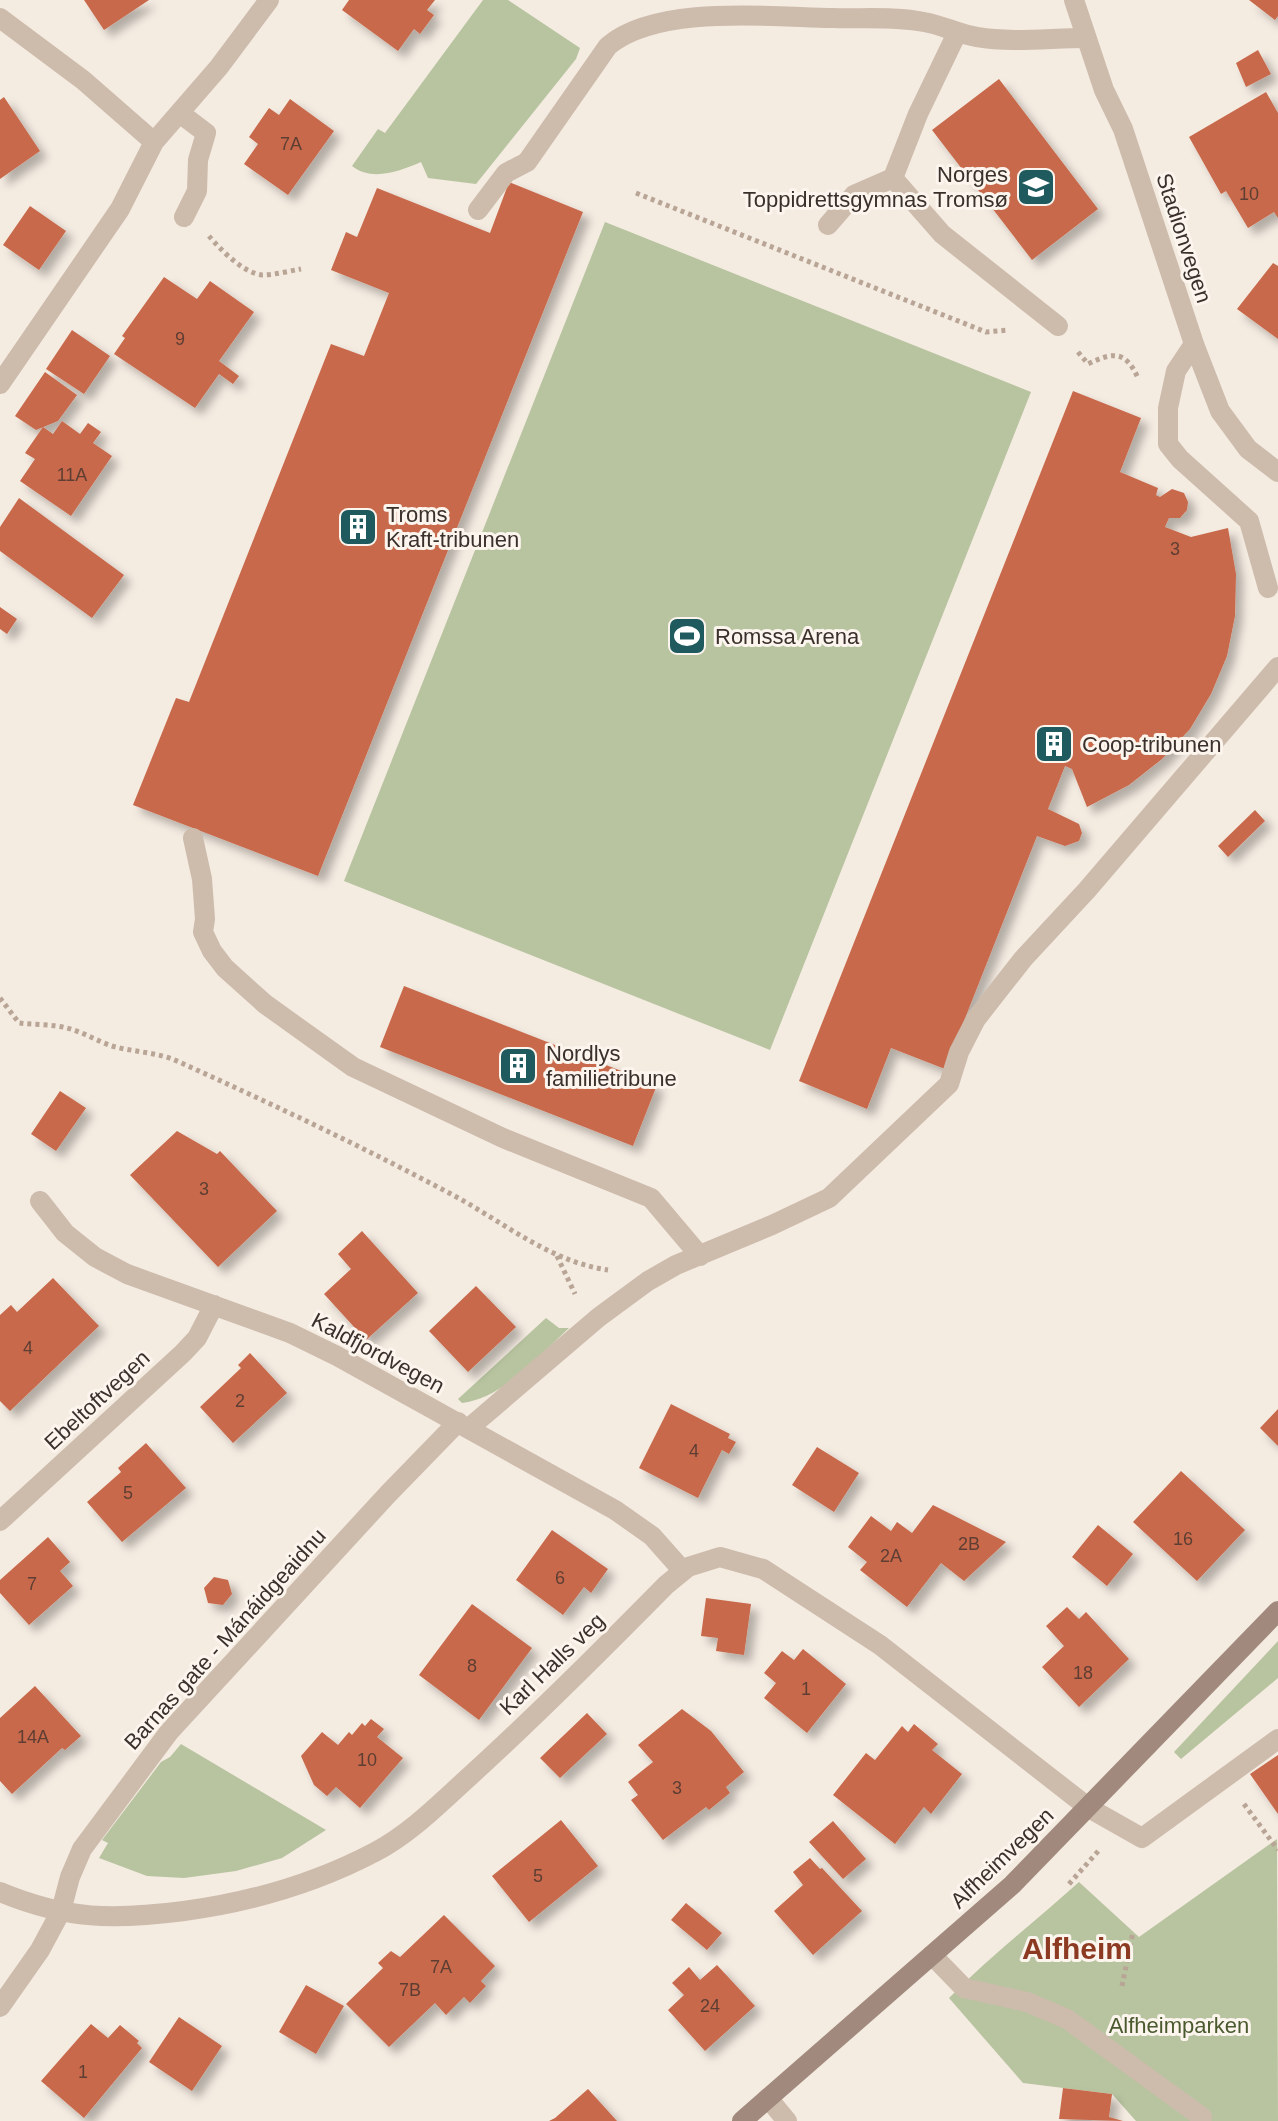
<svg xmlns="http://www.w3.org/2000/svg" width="1278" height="2121" font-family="Arial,sans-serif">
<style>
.green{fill:#b8c4a0}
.building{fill:#c8694b;filter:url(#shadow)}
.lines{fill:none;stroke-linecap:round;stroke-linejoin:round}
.path{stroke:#b9a596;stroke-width:5;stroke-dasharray:4 4;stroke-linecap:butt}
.lane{stroke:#cdbbac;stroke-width:20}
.street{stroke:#cdbbac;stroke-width:20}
.secondary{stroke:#a18a7d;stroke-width:20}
.labels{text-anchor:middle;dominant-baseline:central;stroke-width:6;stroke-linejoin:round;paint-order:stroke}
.number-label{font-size:18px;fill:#5e3e33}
.poi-label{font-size:22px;fill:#3b302b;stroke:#fbf5ee;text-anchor:start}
.street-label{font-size:22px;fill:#3b302b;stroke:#fbf5ee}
.park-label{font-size:22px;fill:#4a5a2e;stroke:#fbf5ee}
.district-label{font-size:30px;font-weight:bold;fill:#8c3b22;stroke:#fbf5ee}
</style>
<defs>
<filter id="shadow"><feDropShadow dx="7" dy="7" stdDeviation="4" flood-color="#0004"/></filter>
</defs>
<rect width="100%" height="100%" fill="#f4ebe1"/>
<path class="green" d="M483 0H508L580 48 576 59 476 184 428 178 421 162C400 171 372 182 352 166L378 129 385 133Z
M605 222 1031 392 770 1050 344 881Z
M546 1318 559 1328H569C540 1355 504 1398 462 1403L458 1399Z
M1278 1641V1678L1181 1759 1174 1752Z
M181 1744 326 1830 282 1858 236 1871 184 1878 147 1876 99 1858 108 1843 102 1840 161 1762 170 1757Z
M1277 1839 1278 2121H1136L1112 2094 1023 2083 949 1998C990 1956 1036 1921 1079 1882L1139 1937Z"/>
<path class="building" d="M84 0H149L104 30Z
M349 0H435L427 10 434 15 420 34 414 29 398 51 342 10Z
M1249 0H1278V16L1275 20Z
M1258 50 1271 74 1246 87 1236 63Z
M999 79 1098 209 1032 260 932 130Z
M1266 92 1278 113V218L1274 212 1248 228 1226 191 1221 194 1189 137Z
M4 97 40 151 0 179V100Z
M290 99 334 131 288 195 244 164 258 144 249 137 269 108 279 115Z
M509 182 583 212 318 876 133 805 176 698 189 702 331 344 364 356 389 293 331 270 346 232 357 237 377 188 490 233Z
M30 206 66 231 39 270 3 245Z
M1273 263 1278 266V339L1237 309Z
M164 277 197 299 210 281 254 312 219 361 239 376 233 384 219 374 195 408 114 354 125 338 122 336Z
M72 330 110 356 84 394 46 369Z
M45 372 77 395 58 421 36 430 15 416Z
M1073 391 1141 418 1120 472 1158 488 1156 495 1160 497 1172 489 1184 493 1188 502 1187 510 1180 518H1169L1165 527 1191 537 1228 528 1236 574 1235 616 1227 656 1211 694 1190 729 1162 759 1129 785 1087 807 1072 769 1065 766 1048 809 1079 824 1082 833 1079 841 1065 846 1037 836 945 1069 891 1048 867 1109 799 1081Z
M62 421 80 434 88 423 101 432 93 443 112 456 71 516 20 481 35 459 25 453 43 427 53 434Z
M19 498 124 575 92 618 0 551V527Z
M0 607 17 619 7 634 0 629Z
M1255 810 1265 821 1228 857 1218 846Z
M404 986 657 1085 633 1146 380 1047Z
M60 1091 86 1108 56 1151 31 1134Z
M177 1131 217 1154 220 1151 277 1211 218 1267 130 1175Z
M362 1231 418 1293 366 1340 324 1294 351 1269 338 1254Z
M53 1278 99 1326 10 1411 0 1401V1315L11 1305 17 1312Z
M476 1286 516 1327 468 1372 429 1331Z
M250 1353 287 1393 233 1443 200 1407 241 1368 238 1365Z
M671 1404 730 1434 728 1438 736 1442 729 1454 722 1450 698 1498 639 1468Z
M1278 1409V1446L1260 1428Z
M146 1443 186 1488 122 1542 87 1502 121 1472 118 1468Z
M817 1447 859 1473 834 1512 792 1485Z
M1181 1471 1245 1530 1197 1581 1133 1522Z
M933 1505 1006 1542 964 1581 941 1563 907 1607 860 1570 867 1562 848 1547 871 1516 891 1531 897 1522 912 1533Z
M1098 1525 1133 1554 1107 1586 1072 1557Z
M552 1530 608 1569 591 1593 584 1587 563 1615 516 1580Z
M48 1537 70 1562 60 1571 73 1586 29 1625 0 1593V1580Z
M214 1577 228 1580 232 1594 223 1605 208 1603 204 1588Z
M706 1598 751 1604 744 1655 716 1651 718 1638 701 1636Z
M472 1604 532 1648 479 1720 419 1675Z
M1067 1607 1079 1619 1086 1612 1129 1659 1079 1707 1042 1667 1064 1646 1046 1626Z
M803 1649 846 1684 807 1733 764 1698 776 1683 764 1673 782 1651 794 1660Z
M35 1686 81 1736 65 1750 62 1748 12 1794 0 1781V1718Z
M682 1709 711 1731 744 1772 726 1787 730 1793 709 1810 706 1807 663 1840 631 1800 638 1795 628 1782 653 1762 638 1745Z
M587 1713 607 1734 560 1778 540 1758Z
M371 1719 384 1729 377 1737 403 1758 360 1808 336 1787 327 1796 314 1785 301 1756 322 1732 338 1745 349 1732 352 1735 362 1723 365 1726Z
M914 1724 938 1744 932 1750 962 1774 931 1814 924 1807 895 1844 833 1795 866 1753 875 1760 902 1726 908 1732Z
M1278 1755V1814L1250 1774Z
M561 1820 598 1866 529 1922 492 1876Z
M833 1821 866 1859 843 1879 809 1842Z
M810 1858 820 1869 822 1868 862 1911 813 1955 774 1911 803 1885 793 1872Z
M686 1903 722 1933 707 1950 671 1920Z
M444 1915 495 1966 481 1981 486 1986 470 2003 464 1997 446 2015 435 2003 389 2047 346 2004 383 1968 378 1963 391 1951 400 1957Z
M717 1965 755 2006 705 2051 668 2010 684 1995 672 1983 689 1967 700 1980Z
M306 1985 344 2006 316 2054 279 2032Z
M179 2017 222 2046 192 2091 149 2062Z
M91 2024 108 2038 120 2025 139 2041 137 2043 142 2048 84 2118 41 2081Z
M1063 2088 1112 2094 1109 2117 1123 2121 1059 2119Z
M588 2089 617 2121H549L555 2118Z"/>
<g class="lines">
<path class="path" d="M636 193 986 332 1009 330
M209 236C220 249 243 273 262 275 274 275 289 271 301 269
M1078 352 1088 364C1115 351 1126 351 1139 380
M0 998 19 1023C34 1025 52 1024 67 1028 83 1032 97 1041 112 1046 133 1052 157 1052 177 1061 270 1103 361 1146 451 1194 502 1221 550 1262 608 1270
M557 1256 575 1294
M1244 1804 1278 1850
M1069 1884 1100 1849
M1122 1986 1133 1932"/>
<path class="lane" d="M181 114 206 133 198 160 197 191 184 217
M893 178 942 234 1058 326
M478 210 506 173 527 162 608 46C657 4 771 17 833 18 862 19 895 16 924 22 942 25 958 34 977 37 1012 43 1050 38 1086 38
M828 225 854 195 893 178 918 114 957 33
M1194 344 1176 371 1168 408V444L1180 459 1249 521 1268 588
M193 838 202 879 205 919 203 932 212 951 225 968 265 1004 353 1067 503 1138 651 1198 700 1256
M469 1428 599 1317 648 1281 676 1265 772 1225 829 1198 949 1084 959 1052 976 1019 1023 959 1087 890 1278 667
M1089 1808 1142 1838 1278 1739
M61 1911 70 1877 82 1849 169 1732 388 1494 458 1422
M932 1955 964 1988 1027 2002 1067 2019 1202 2117
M768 2098 787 2121"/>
<path class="street" d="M1074 0 1104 90 1123 129 1194 344 1220 411 1248 449 1278 472
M0 18 83 80 154 142
M0 384 120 209 154 142 219 67 269 0
M40 1201 65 1233 95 1257 127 1274 290 1333 337 1356 615 1510 652 1536 683 1571
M0 1521 183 1353 197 1338 214 1305
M0 1892C67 1920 114 1920 184 1911 251 1902 316 1883 375 1852 411 1833 440 1803 470 1776 537 1715 602 1650 666 1585L688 1567 720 1557 763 1569 880 1645 1089 1808
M0 2007 40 1950 61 1911"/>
<path class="secondary" d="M742 2121 1012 1885 1278 1611"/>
</g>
<defs>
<g id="school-square" transform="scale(2)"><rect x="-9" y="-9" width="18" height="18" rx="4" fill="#1f5a5e" stroke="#fbf5ee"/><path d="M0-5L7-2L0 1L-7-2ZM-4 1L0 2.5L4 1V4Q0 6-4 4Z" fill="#fff"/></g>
<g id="building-square" transform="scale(2)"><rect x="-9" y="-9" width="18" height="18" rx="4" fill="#1f5a5e" stroke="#fbf5ee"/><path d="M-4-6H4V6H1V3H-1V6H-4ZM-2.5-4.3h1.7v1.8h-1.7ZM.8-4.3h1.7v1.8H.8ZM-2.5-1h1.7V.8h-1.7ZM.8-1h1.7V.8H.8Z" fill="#fff"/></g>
<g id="stadium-square" transform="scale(2)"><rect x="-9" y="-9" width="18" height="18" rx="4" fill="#1f5a5e" stroke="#fbf5ee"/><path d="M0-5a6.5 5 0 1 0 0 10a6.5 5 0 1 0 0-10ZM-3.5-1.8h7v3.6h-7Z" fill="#fff"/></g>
</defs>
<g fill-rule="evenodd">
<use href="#school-square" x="1036" y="187"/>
<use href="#building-square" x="358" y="527"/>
<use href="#stadium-square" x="687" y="636"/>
<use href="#building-square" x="1054" y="744"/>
<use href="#building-square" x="518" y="1066"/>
</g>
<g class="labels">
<g class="number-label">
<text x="291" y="144">7A</text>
<text x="1249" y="194">10</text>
<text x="180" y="339">9</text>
<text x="72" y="475">11A</text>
<text x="1175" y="549">3</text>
<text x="204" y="1189">3</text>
<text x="28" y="1348">4</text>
<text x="240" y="1401">2</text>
<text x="694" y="1451">4</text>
<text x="128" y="1493">5</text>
<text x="1183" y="1539">16</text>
<text x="969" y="1544">2B</text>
<text x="891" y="1556">2A</text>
<text x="560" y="1578">6</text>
<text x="32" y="1584">7</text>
<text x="472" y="1666">8</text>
<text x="1083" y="1673">18</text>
<text x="806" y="1689">1</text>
<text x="33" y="1737">14A</text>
<text x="367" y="1760">10</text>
<text x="677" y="1788">3</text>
<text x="538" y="1876">5</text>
<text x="441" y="1967">7A</text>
<text x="410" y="1990">7B</text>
<text x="710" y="2006">24</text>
<text x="83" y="2072">1</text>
</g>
<g class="poi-label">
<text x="1008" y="174" text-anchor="end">Norges<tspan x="1008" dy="25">Toppidrettsgymnas Tromsø</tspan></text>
<text x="386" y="514">Troms<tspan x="386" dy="25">Kraft-tribunen</tspan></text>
<text x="715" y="636">Romssa Arena</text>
<text x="1082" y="744">Coop-tribunen</text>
<text x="546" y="1053">Nordlys<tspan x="546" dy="25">familietribune</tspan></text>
</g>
<g class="street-label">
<text transform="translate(1184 238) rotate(72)">Stadionvegen</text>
<text transform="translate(378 1353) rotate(28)">Kaldfjordvegen</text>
<text transform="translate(97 1400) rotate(-43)">Ebeltoftvegen</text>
<text transform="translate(225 1639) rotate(-48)">Barnas gate - Mánáidgeaidnu</text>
<text transform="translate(552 1664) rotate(-44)">Karl Halls veg</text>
<text transform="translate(1002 1858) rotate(-44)">Alfheimvegen</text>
</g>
<g class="park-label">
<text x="1179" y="2025">Alfheimparken</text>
</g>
<g class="district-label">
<text x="1077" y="1948">Alfheim</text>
</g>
</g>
</svg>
